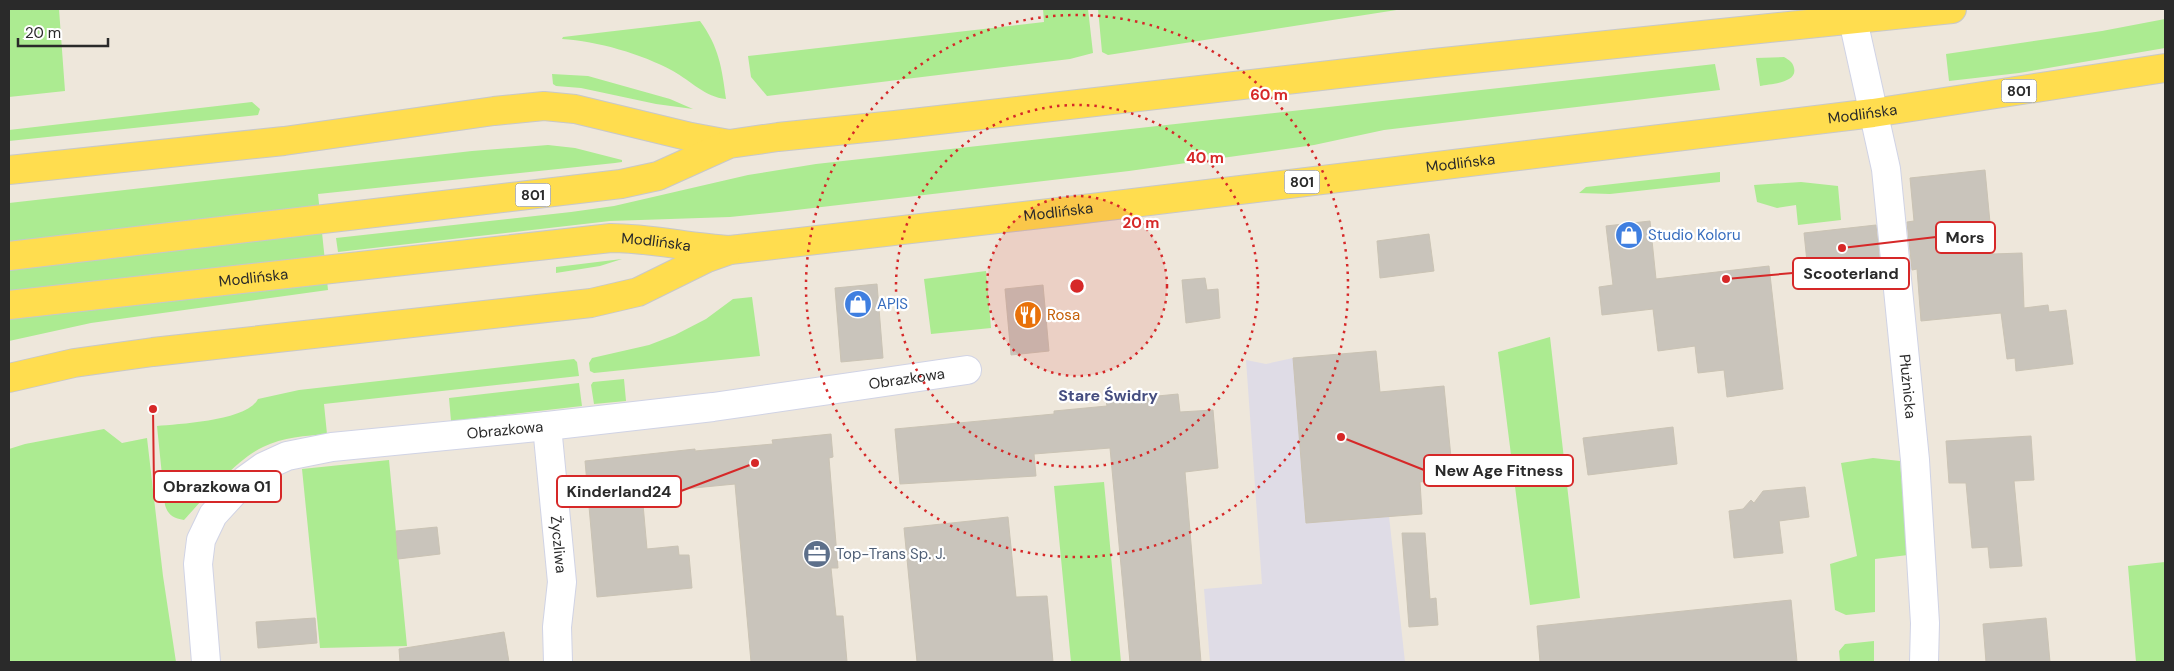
<svg xmlns="http://www.w3.org/2000/svg" width="2174" height="671" font-family="'DM Sans',sans-serif">
<style>
.industrial{fill:#dfdce6}
.green{fill:#aceb91}
.building{fill:#c9c4bb;stroke:#cac3b4}
.lines{fill:none;stroke-linecap:round;stroke-linejoin:round}
.minor-casing{stroke:#d0d3e5;stroke-width:30}
.major-casing{stroke:#c8c8c8;stroke-width:30}
.minor{stroke:#fff;stroke-width:28}
.major{stroke:#ffdd4f;stroke-width:28}
.ring{fill:none;stroke:#d62828;stroke-width:2.5;stroke-dasharray:2.5 5}
.labels{text-anchor:middle;dominant-baseline:central;stroke-width:4.5;stroke-linejoin:round;paint-order:stroke}
.shield{fill:#fff;stroke:#6a6a6a;stroke-width:1}
.shield-label{font-size:14px;font-weight:bold;fill:#2a2a2a}
.street-label{font-size:15px;fill:#2a2a2a;stroke:#fff}
.shop-label{font-size:15px;fill:#366cbe;stroke:#fff;text-anchor:start}
.food-label{font-size:15px;fill:#c56008;stroke:#fff;text-anchor:start}
.service-label{font-size:15px;fill:#4e5e75;stroke:#fff;text-anchor:start}
.neighbourhood-label{font-size:16px;font-weight:bold;fill:#464e80;stroke:#fff}
.centre{fill:#d62828;stroke:#fff;stroke-width:2.5}
.ring-label{font-size:15px;text-anchor:middle;font-weight:bold;fill:#d62828;stroke:#fff;stroke-width:4.5;stroke-linejoin:round;paint-order:stroke}
.leader{fill:none;stroke:#d62828;stroke-width:2}
.callout-dot{fill:#d62828;stroke:#fff;stroke-width:2}
.callout{fill:#fff;stroke:#d62828;stroke-width:2}
.callout-label{font-size:16px;text-anchor:middle;font-weight:bold;fill:#2a2a2a}
</style>
<rect width="100%" height="100%" fill="#eee7db"/>
<path class="industrial" d="M1293 358 1389 516 1405 662H1210L1204 589 1262 584 1246 360 1266 364Z"/>
<path class="green" d="M9 9H59L65 91 9 97Z
M1043 9H1088L1093 53 1070 59 767 96 751 77 748 56 1044 22Z
M1098 9H1403L1108 55 1102 52Z
M2165 19V48L2019 73 1949 81 1946 54 2102 31Z
M700 21C719 47 722 68 726 99 705 97 691 81 673 71 642 54 597 41 562 39L563 37Z
M1784 57C1789 60 1793 62 1794 68 1798 83 1770 84 1760 86L1756 58Z
M1715 64 1720 90 1384 130 1314 145 1129 171 779 212 730 217 610 221 338 252 336 238 571 212 614 206 748 175 816 164Z
M552 74 588 76 670 99 693 109 656 104 581 88 556 86 553 84Z
M252 102 260 109 258 115 9 141V130Z
M548 145 575 148 622 160V162L615 163 318 194 328 290 91 323 9 341V203L472 151Z
M1720 172V182L1610 194 1579 193 1586 187Z
M1801 182 1838 186 1841 220 1798 225 1796 205 1777 208 1757 202 1754 185Z
M622 259 600 266 556 273V267Z
M986 271 991 328 931 334 924 279Z
M752 297 760 356 594 373 590 371 589 363 592 358 649 345 675 335 706 319 733 299Z
M1550 337 1580 598 1530 605 1498 352Z
M574 359 577 362 579 376 324 404 327 434C306 436 283 437 263 447 237 459 204 498 184 520 173 518 168 515 165 505L157 426C179 424 247 421 258 399L299 390Z
M624 379 626 401 594 404 591 385 593 382Z
M579 383 582 406 451 421 449 398Z
M104 429 122 443 147 438 163 576 176 662H9V449L25 444Z
M1873 458 1900 461 1908 555 1875 559V612L1846 615 1835 610 1830 564 1857 556 1841 463Z
M389 460 407 646 320 648 302 469Z
M1104 482 1121 662H1071L1054 486Z
M2165 562V662H2136L2128 566Z
M1874 641V662H1840L1839 651 1845 644Z"/>
<path class="building" d="M1985 170 1993 254 2022 253 2024 308 2048 305 2049 312 2066 310 2073 364 2016 371 2015 358 2007 359 2001 313 1921 321 1917 269 1912 270 1907 222 1914 221 1910 178Z
M1650 221 1656 279 1769 266 1783 389 1727 397 1724 370 1698 373 1695 346 1658 351 1653 309 1602 315 1599 287 1613 285 1606 226Z
M1876 225 1881 273 1809 281 1804 233Z
M1429 234 1434 271 1380 278 1377 241Z
M1205 278 1207 290 1218 289 1220 318 1186 323 1182 280Z
M877 284 883 358 841 362 835 288Z
M1043 285 1049 351 1011 355 1005 289Z
M1376 351 1380 392 1444 386 1453 478 1420 482 1422 514 1306 523 1293 358Z
M1178 394 1180 412 1213 410 1218 468 1185 472 1201 662H1130L1110 448 1034 454 1036 476 900 484 895 429 1054 414V411L1107 406 1106 401Z
M1673 427 1677 464 1588 475 1583 438Z
M831 434 833 457 829 458 838 568H831L836 616H843L847 662H751L735 484 642 493 647 549 678 546 679 555H689L692 588 597 597 585 461 695 449V451L773 444 772 440Z
M2031 436 2034 480 2014 481 2022 566 1990 568 1988 547 1972 548 1966 483H1949L1946 441Z
M1805 487 1809 517 1779 521 1783 553 1734 558 1729 511 1743 509 1751 500 1754 503 1763 491Z
M1008 517 1016 597 1047 596 1053 662H917L904 528Z
M437 527 440 554 398 559 396 531Z
M1402 533H1425L1430 599 1436 598 1438 625 1409 627Z
M1791 600 1797 662H1540L1537 626Z
M315 618 317 643 258 648 256 622Z
M2046 618 2050 662H1986L1983 624Z
M504 632 509 662H400L399 649Z"/>
<g class="lines">
<g class="minor-casing">
<g id="minor">
<path id="s1" d="M1843 9 1853 20 1886 169 1915 460 1925 623 1924 662"/>
<path id="s2" d="M547 426 562 582 557 627 558 662"/>
<path id="s3" d="M206 662 198 564 201 540 213 515 245 480 263 467 287 456 332 447 547 426 713 407 967 370"/>
</g>
</g>
<g class="major-casing">
<g id="major">
<path d="M9 170 284 141 494 111 544 106 575 109 691 137 729 144"/>
<path d="M9 256 621 184 658 176 729 144 778 137 895 125 1434 63 1952 9"/>
<path id="s4" d="M9 305 611 238C651 238 690 248 730 250L1067 211 1873 113 2165 68"/>
<path d="M9 378 74 363 153 352 591 303 638 292 707 258 727 251"/>
</g>
</g>
<use href="#minor" class="minor"/>
<use href="#major" class="major"/>
</g>
<circle cx="1077" cy="286" r="90" fill="#d62828" fill-opacity=".12"/>
<g class="ring">
<circle cx="1077" cy="286" r="90"/>
<circle cx="1077" cy="286" r="181"/>
<circle cx="1077" cy="286" r="271"/>
</g>
<defs>
<g id="shop-disc" transform="scale(1.4375)"><circle r="9.5" fill="#3f7fe0" stroke="#fff"/><path d="M-5-2.5h2.3a2.7 3.5 0 0 1 5.4 0H5L5.5 6h-11ZM-1.5-2.5h3a1.5 2.3 0 0 0-3 0Z" fill="#fff"/></g>
<g id="restaurant-disc" transform="scale(1.4375)"><circle r="9.5" fill="#e8710a" stroke="#fff"/><path d="M-5-6h1v4h1v-4h1v4h1v-4h1v5L-1.5 .5V6h-2V.5L-5-1ZM5-6V6H3V1.5H1.5Q1.5-4 5-6Z" fill="#fff"/></g>
<g id="office-disc" transform="scale(1.4375)"><circle r="9.5" fill="#5c6f8a" stroke="#fff"/><path d="M-6-3h4V-5.5h4V-3h4V5H-6ZM-1-4.5V-3h2v-1.5ZM-6 0V1H6V0Z" fill="#fff"/></g>
</defs>
<g fill-rule="evenodd">
<use href="#shop-disc" x="1629" y="235"/>
<use href="#shop-disc" x="858" y="304"/>
<use href="#restaurant-disc" x="1028" y="315"/>
<use href="#office-disc" x="817" y="554"/>
</g>
<g class="labels">
<g class="shield">
<rect x="2001.5" y="79.5" width="35" height="23" rx="4"/>
<rect x="1284.5" y="170.5" width="35" height="23" rx="4"/>
<rect x="515.5" y="183.5" width="35" height="23" rx="4"/>
</g>
<g class="shield-label">
<text x="2019" y="91">801</text>
<text x="1302" y="182">801</text>
<text x="533" y="195">801</text>
</g>
<g class="street-label">
<text stroke="none"><textPath href="#s4" startOffset="1866">Modlińska</textPath></text>
<text stroke="none"><textPath href="#s4" startOffset="1461">Modlińska</textPath></text>
<text stroke="none"><textPath href="#s4" startOffset="1056">Modlińska</textPath></text>
<text stroke="none"><textPath href="#s4" startOffset="651">Modlińska</textPath></text>
<text stroke="none"><textPath href="#s4" startOffset="246">Modlińska</textPath></text>
<text stroke="none"><textPath href="#s3" startOffset="871">Obrazkowa</textPath></text>
<text stroke="none"><textPath href="#s1" startOffset="386">Płużnicka</textPath></text>
<text stroke="none"><textPath href="#s3" startOffset="466">Obrazkowa</textPath></text>
<text stroke="none"><textPath href="#s2" startOffset="119">Życzliwa</textPath></text>
</g>
<g class="shop-label">
<text x="1648" y="235">Studio Koloru</text>
<text x="877" y="304">APIS</text>
</g>
<g class="food-label">
<text x="1047" y="315">Rosa</text>
</g>
<g class="service-label">
<text x="836" y="554">Top-Trans Sp. J.</text>
</g>
<g class="neighbourhood-label">
<text x="1108" y="395">Stare Świdry</text>
</g>
</g>
<circle cx="1077" cy="286" r="8" class="centre"/>
<g class="ring-label">
<text x="1269" y="100">60 m</text>
<text x="1205" y="163">40 m</text>
<text x="1141" y="228">20 m</text>
</g>
<path class="leader" d="M1842 248L1936 237M1726 279L1793 273M1341 437L1424 470M153 409L154 487M755 463L681 491"/>
<g class="callout-dot">
<circle cx="1842" cy="248" r="5"/>
<circle cx="1726" cy="279" r="5"/>
<circle cx="1341" cy="437" r="5"/>
<circle cx="153" cy="409" r="5"/>
<circle cx="755" cy="463" r="5"/>
</g>
<g class="callout">
<rect x="1936" y="222" width="59" height="31" rx="5"/>
<rect x="1793" y="258" width="116" height="31" rx="5"/>
<rect x="1424" y="455" width="149" height="31" rx="5"/>
<rect x="154" y="471" width="127" height="31" rx="5"/>
<rect x="557" y="476" width="124" height="31" rx="5"/>
</g>
<g class="callout-label">
<text x="1965" y="243">Mors</text>
<text x="1851" y="279">Scooterland</text>
<text x="1499" y="476">New Age Fitness</text>
<text x="217" y="492">Obrazkowa 01</text>
<text x="619" y="497">Kinderland24</text>
</g>
<rect width="2174" height="671" fill="none" stroke="#2a2a2a" stroke-width="20"/>
<path d="M18 38v8h90v-8" fill="none" stroke="#2a2a2a" stroke-width="2.5"/>
<text x="25" y="38" font-size="15" fill="#2a2a2a" stroke="#ffffff" stroke-width="4" paint-order="stroke">20 m</text>
</svg>
